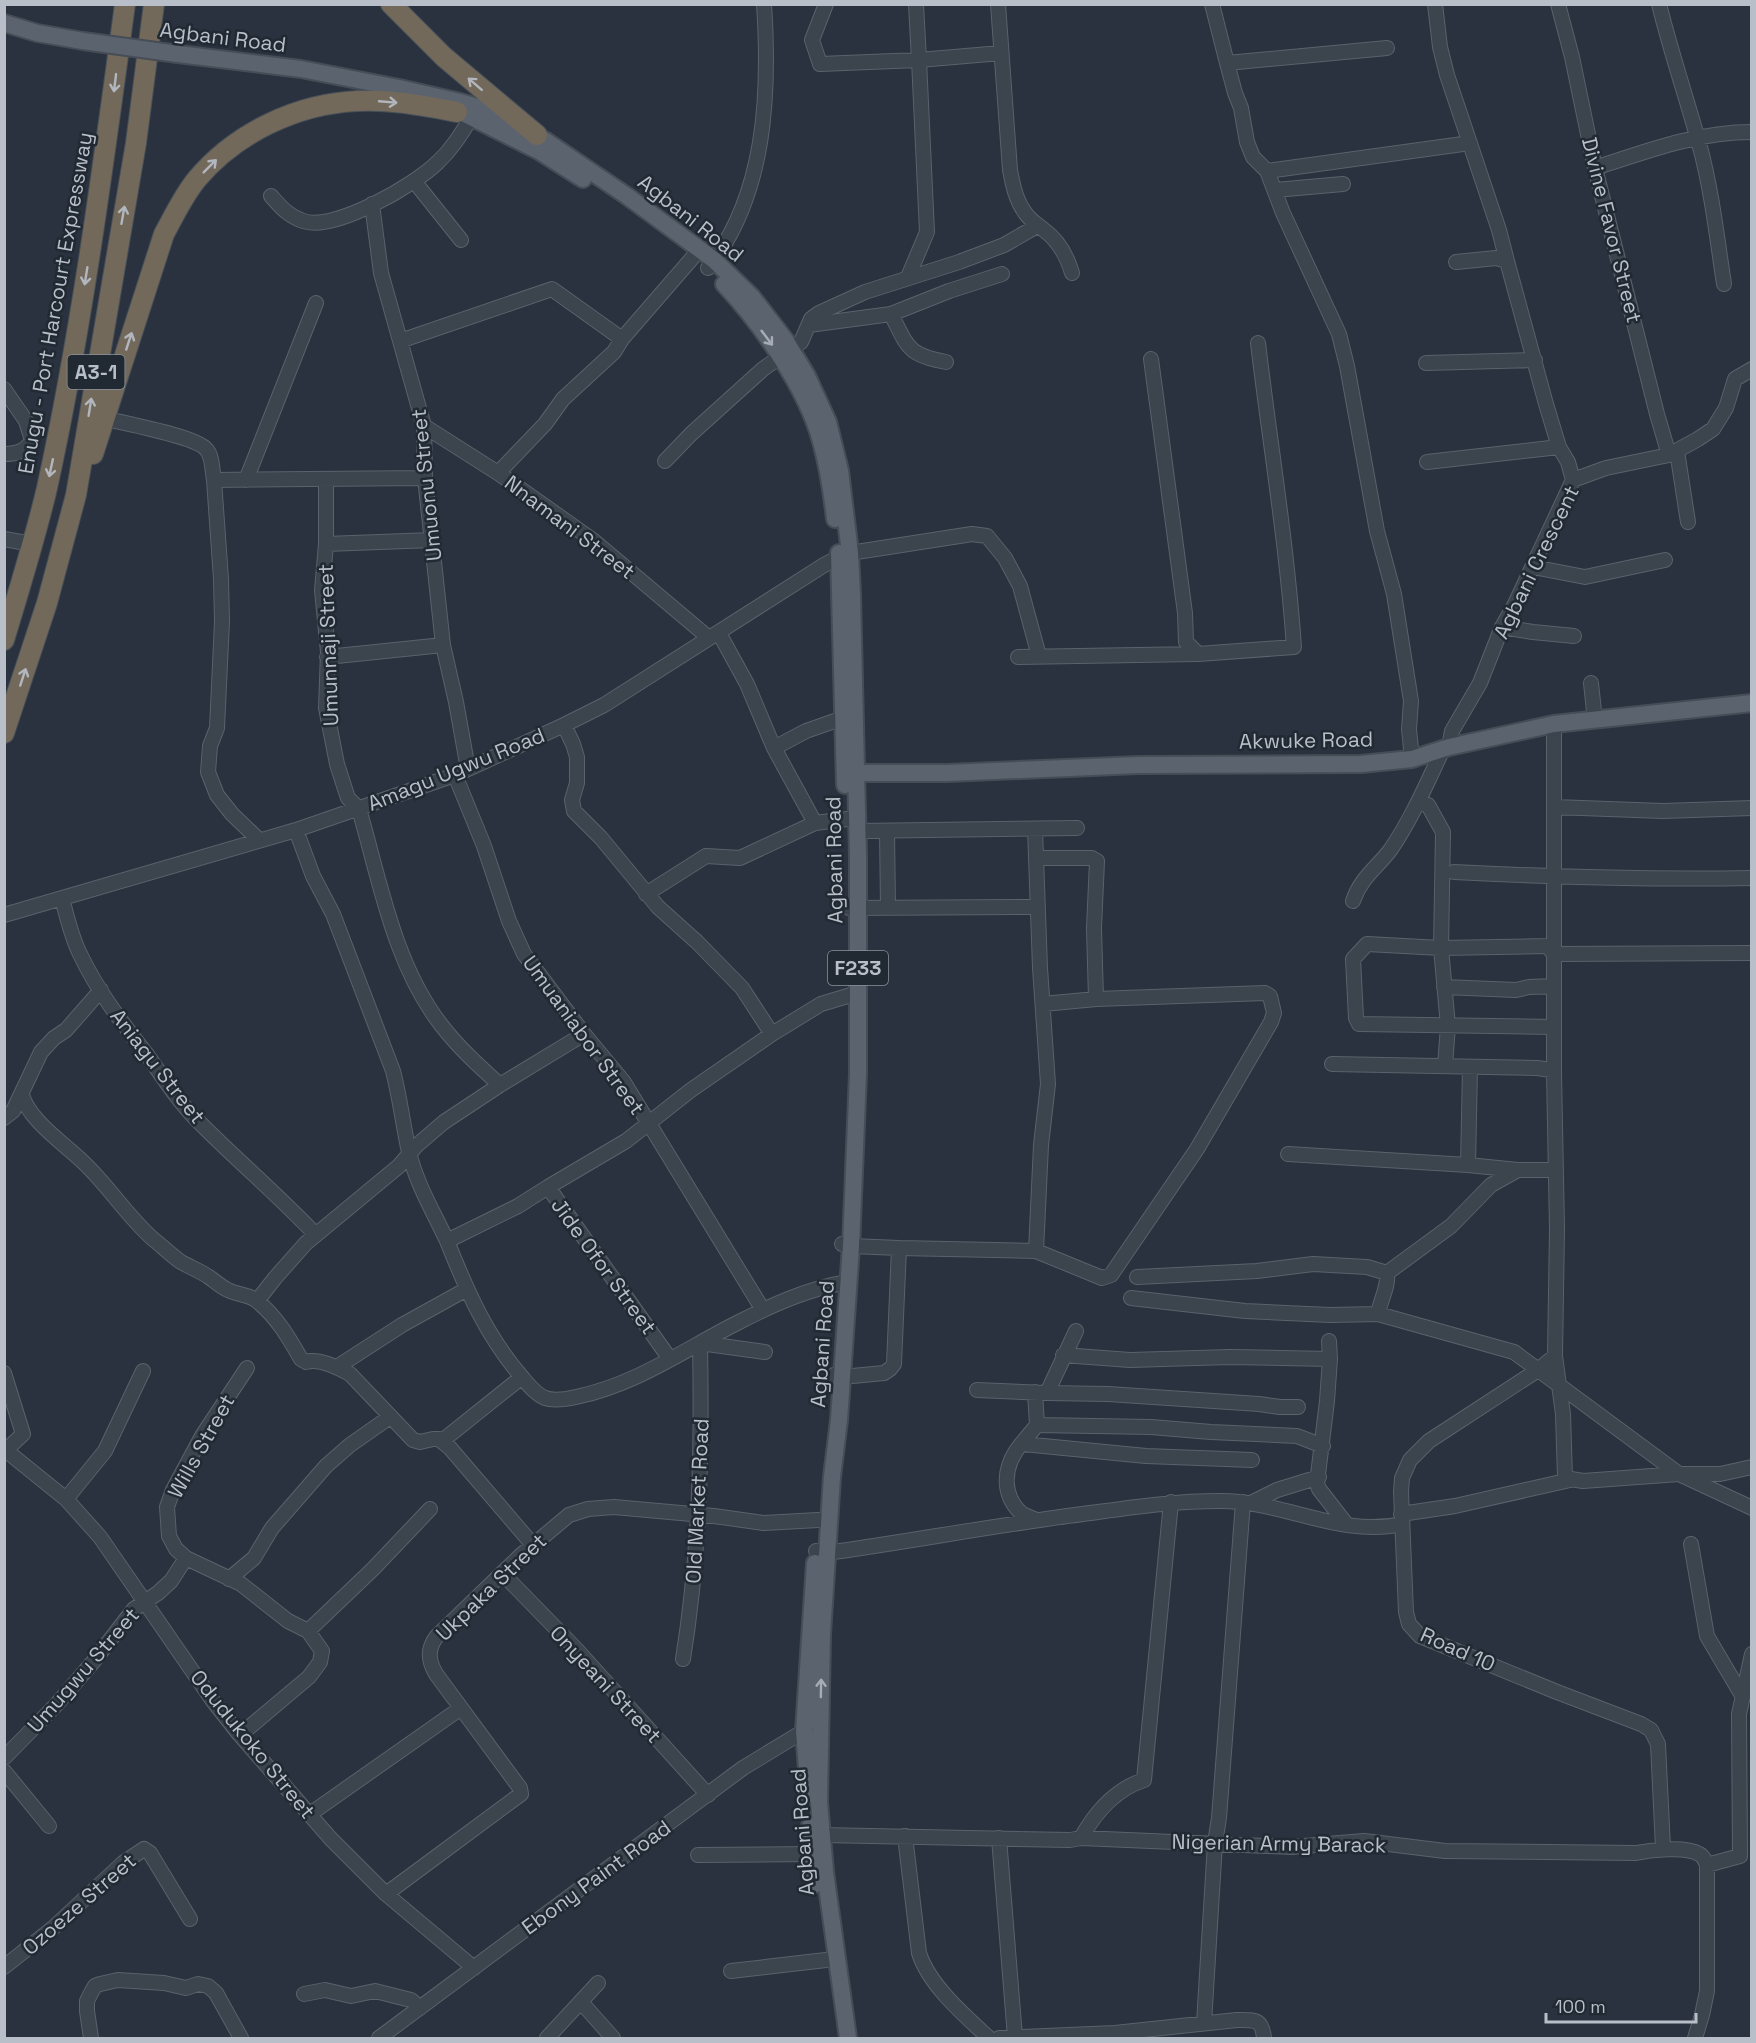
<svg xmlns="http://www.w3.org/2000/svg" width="1756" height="2043" font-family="'Space Grotesk',sans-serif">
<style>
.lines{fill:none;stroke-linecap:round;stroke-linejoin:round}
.minor-casing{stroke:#5a626c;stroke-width:16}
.major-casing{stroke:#464d57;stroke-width:20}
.highway-casing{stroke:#474f59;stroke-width:22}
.minor{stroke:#3c444e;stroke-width:14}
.major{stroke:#5b636e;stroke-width:16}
.highway{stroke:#73695a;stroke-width:20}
.major-bridge-casing{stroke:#464d57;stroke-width:20;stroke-linecap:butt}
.major-bridge{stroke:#5b636e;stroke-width:16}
.oneway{stroke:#b2b6be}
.oneway2{stroke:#a6adb7}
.labels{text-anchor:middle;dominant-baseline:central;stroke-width:5;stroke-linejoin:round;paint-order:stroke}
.shield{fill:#212933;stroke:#8b929c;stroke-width:1.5}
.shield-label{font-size:20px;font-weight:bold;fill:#b9bfc9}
.street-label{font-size:21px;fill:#b9bfc9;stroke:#212933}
</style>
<rect width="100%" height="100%" fill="#29323e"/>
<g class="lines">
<g class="minor-casing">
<path id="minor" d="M826 4 812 40 820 64 919 60 916 4
M998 4 1010 170C1013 186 1016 201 1026 214 1031 221 1038 225 1044 230 1059 241 1067 256 1072 273
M1212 4 1227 63
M1435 4 1440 47 1447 75 1499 230 1507 261
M1558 4 1572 57 1595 168 1657 414 1669 455
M1659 4C1671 53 1687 99 1700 147 1712 192 1717 238 1724 284
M1387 48 1227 63 1235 93 1241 108 1247 142 1253 157 1267 171 1283 213 1339 334 1347 366 1377 531 1394 594 1411 701 1409 729 1412 759
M1595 168C1647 151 1697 132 1752 132
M1267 171 1470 143
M414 181 461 240
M1275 190 1343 184
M271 196C281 207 288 216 303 221 334 232 415 185 438 162 452 149 461 134 471 118
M372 204 381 273 424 426 425 478 443 645 456 702 468 769
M1456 262 1496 258 1507 261 1546 404 1559 447 1568 462 1573 480
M708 268C766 195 770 94 764 4
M908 277 927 232 919 60 1001 53
M891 314C908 347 907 355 946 362
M809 325 891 314 949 291 1002 274
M400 341 552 289 622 339
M1151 359 1185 613 1186 642 1198 654
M1426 363 1535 360
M4 389 26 421 32 440C26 451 17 454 4 454
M103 418C122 423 195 436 206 449 213 456 212 471 214 480L425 478
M424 426 498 473 594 541 709 638
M1677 451 1688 522
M665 461 691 434 763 369 801 342 811 319 819 313 865 292 959 262 1004 245 1037 226
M1427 462 1559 447
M498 473 545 424 563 399 614 352 622 339 694 256
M214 480 221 579 222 621 217 728 210 746 208 772 217 795 232 814 259 840
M246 480 316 303
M4 539 32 544
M433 540 326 544 322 590 328 652 326 708 337 764 345 789 348 798 359 809C380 881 394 965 442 1026 459 1048 480 1067 500 1085
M326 544V479
M1533 567 1585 577 1665 560
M1502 627 1533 632 1574 636
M719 633 747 684 774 748 815 823
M327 657 443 645
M1018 657 1198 654 1294 647C1287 545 1270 444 1258 343
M1591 683 1595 721
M1554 724V1073L1557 1229 1555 1356 1563 1414 1565 1478 1583 1481 1679 1474H1720L1752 1467
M564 725 573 744 577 757V783L572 800 574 811 601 838 658 907 697 942 742 988 772 1034
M1449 747 1452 731 1480 683 1502 627 1515 604 1573 480 1606 468 1669 455 1698 439 1713 429 1726 408 1735 379 1752 369
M774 748 806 731 843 718
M455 775 484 846 509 921 524 954 584 1034 623 1081 763 1310
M1418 802 1428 805 1443 832 1441 948 1448 1026 1445 1066
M1554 807 1663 811 1752 808
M1035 829 1040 968 1048 1084 1041 1145 1036 1251
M296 830 313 876 333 914 393 1071C400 1098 403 1125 409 1152 416 1183 434 1213 447 1241
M857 831 1077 828
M887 831 888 908
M1036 858H1092L1097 861 1094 928 1096 999
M1454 872C1553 877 1652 880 1752 878
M646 894 706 856 740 858 815 823 847 819
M62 898C67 917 71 936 80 954 98 992 123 1024 148 1056 165 1080 180 1104 201 1124 239 1162 279 1196 316 1235
M1353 901C1361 877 1378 867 1391 849 1412 818 1427 783 1443 749
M849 908 1038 907
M4 915 296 830 455 775 564 725 604 705 824 565 839 557 850 553 972 534 987 536 1005 558 1020 586 1039 656
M1444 987 1516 990 1529 987 1554 986
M1554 1027 1359 1024 1356 1018 1353 959 1367 944 1441 948 1547 946 1554 954 1752 953
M1332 1064 1537 1068 1551 1070 1554 1073
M22 1095C29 1120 63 1143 82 1161 108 1185 126 1215 153 1239 162 1246 171 1255 181 1262 190 1267 200 1271 209 1277 215 1281 221 1287 228 1290 237 1295 249 1294 257 1301 277 1317 289 1338 301 1359L306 1362C318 1358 339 1368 350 1374L413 1440 420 1442 433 1439H439L450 1448 533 1545
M4 1118 13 1111 41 1052 54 1038 66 1030 101 990
M1288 1154 1468 1165 1518 1170H1555
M1468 1165 1470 1067
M548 1187 518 1206 447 1241C467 1291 486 1335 521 1376 528 1384 535 1394 545 1398 553 1401 567 1399 576 1397 635 1385 684 1350 737 1323 772 1305 809 1288 848 1282
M842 1244 851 1246 899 1248 1036 1251 1102 1278 1111 1275 1197 1149 1271 1022 1274 1013 1270 996 1265 993 1096 999 1043 1004
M1137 1277 1257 1271 1313 1264 1367 1267 1387 1273 1451 1226 1491 1185 1518 1170
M1131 1298 1245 1311 1330 1315 1378 1314C1380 1301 1389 1286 1387 1273
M257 1301 275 1278 306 1243 399 1166 416 1146 444 1122 500 1085 584 1034
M1378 1314 1514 1352 1679 1474 1752 1508
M1329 1341 1330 1359 1327 1401 1317 1483 1319 1489 1347 1525
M1063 1355 1130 1360 1230 1357 1330 1359
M1555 1356 1538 1370 1429 1441 1410 1460 1402 1478 1401 1492 1406 1612 1409 1624 1420 1636 1557 1692 1641 1724 1651 1730 1658 1744 1663 1848
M670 1359 548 1187 626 1141 691 1090 772 1034 821 1004 851 995
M337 1367 402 1325 467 1289
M4 1373 23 1434 4 1452
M834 1375 842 1377 884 1373 890 1369 894 1364 899 1248
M977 1390 1047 1393 1076 1331
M1035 1392 1037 1425C1030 1434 1022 1442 1016 1451 1003 1471 1003 1495 1020 1512 1024 1516 1032 1518 1037 1520
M1047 1393 1108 1394 1259 1404 1280 1407H1298
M1037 1425 1151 1427 1211 1432 1297 1436 1323 1446
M442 1441 522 1377
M1023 1444 1146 1456 1252 1460
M4 1449 66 1499 100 1537 213 1701 239 1734 331 1839 386 1894 474 1968
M66 1499 105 1451 143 1371
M1251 1503 1277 1490 1319 1477
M1401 1514 1455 1506 1570 1480
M1691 1544 1707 1636 1743 1697
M816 1551 827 1553C912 1541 997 1525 1083 1514 1128 1508 1173 1501 1219 1501 1281 1500 1340 1538 1402 1524
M503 1574 577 1650 708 1795
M229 1579 254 1558 272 1528 326 1466 350 1445 390 1417
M308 1631 373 1569 430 1509
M683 1659C700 1553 702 1450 700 1343L765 1352
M240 1735 309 1677 320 1662 322 1651 308 1631 288 1621 241 1584 186 1558 176 1549 169 1536 167 1507 173 1490 202 1436 247 1368
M4 1758 56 1705 93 1662 134 1609 158 1593 171 1581 186 1558
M4 1771 49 1826
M310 1814 461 1708
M822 1835 1070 1840 1081 1838 1292 1847 1364 1841 1445 1851 1636 1853C1651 1850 1686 1846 1699 1854 1704 1856 1705 1861 1707 1865V1991L1702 2015 1695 2038
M905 1836 919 1953C929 1985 965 2016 989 2038
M999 1838 1015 2037
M1081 1838C1095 1813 1116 1789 1144 1780L1171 1502
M698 1855 812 1854
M1707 1865 1740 1856 1739 1714 1752 1654
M386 1894 521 1794 520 1788 436 1674C428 1660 427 1649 437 1636L520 1556 569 1515 588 1509 614 1507 714 1516 764 1523 818 1520
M4 1967 53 1928 123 1863 144 1849 150 1853 190 1919
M731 1971 826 1960
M304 1994 325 1990 351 1996 375 1991 411 2000 420 2008
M581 2002 613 2038
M1204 2023 1215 1843 1219 1818 1243 1502
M91 2038 87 2011V2001L91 1993 95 1986 100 1984 118 1980 164 1983 186 1988 198 1984 208 1986 216 1993 241 2038
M379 2038 743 1768 804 1731 811 1730
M547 2038 598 1983
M999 2038 1115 2033 1237 2020C1256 2020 1262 2019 1264 2038"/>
</g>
<g class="major-casing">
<path id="major" d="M4 23 37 33 83 41
M178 54 301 69 399 88 460 102 477 107 546 141 627 196 714 260 752 297 786 341 807 376 828 422 840 471 850 553 852 594 858 857V1073L851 1246 839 1420 832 1477 822 1634 819 1802 825 1872 848 2038
M451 107 539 151 583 179
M724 284C762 325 806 387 821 441 828 466 832 493 835 519
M839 553 845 785
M856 773H947L1139 765 1361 764 1412 759 1449 747 1554 724 1752 703
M809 1794 804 1731 815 1563
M810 1826 816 1884"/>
</g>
<g class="highway-casing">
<path id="highway" d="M391 4 444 57 537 135
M93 454 164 234C174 216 183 196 197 179 236 133 296 104 357 101 390 99 424 106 457 112
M4 640C19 590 35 539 47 488 82 328 103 166 125 4
M4 733 47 603 76 495 136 143 154 4"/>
</g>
<use href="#minor" class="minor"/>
<use href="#major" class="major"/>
<use href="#highway" class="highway"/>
<g class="major-bridge-casing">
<path id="major-bridge" d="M83 41 178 54"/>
</g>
<use href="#major-bridge" class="major-bridge"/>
</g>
<defs><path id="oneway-shaft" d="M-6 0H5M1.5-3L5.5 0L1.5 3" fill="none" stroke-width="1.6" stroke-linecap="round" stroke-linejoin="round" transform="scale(1.5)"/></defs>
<g class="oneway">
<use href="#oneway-shaft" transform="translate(115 83) rotate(97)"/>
<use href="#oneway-shaft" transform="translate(475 84) rotate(-139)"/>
<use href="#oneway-shaft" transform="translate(388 102) rotate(5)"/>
<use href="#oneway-shaft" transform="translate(210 166) rotate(-45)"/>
<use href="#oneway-shaft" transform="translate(123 215) rotate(-80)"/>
<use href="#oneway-shaft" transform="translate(86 276) rotate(99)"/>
<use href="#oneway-shaft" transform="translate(129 341) rotate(-72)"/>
<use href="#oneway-shaft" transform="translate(90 407) rotate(-81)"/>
<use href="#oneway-shaft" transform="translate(51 468) rotate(102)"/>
<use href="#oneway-shaft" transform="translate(23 677) rotate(-72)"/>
</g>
<g class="oneway2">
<use href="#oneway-shaft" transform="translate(767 338) rotate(53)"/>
<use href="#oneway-shaft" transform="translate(821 1688) rotate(-89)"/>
</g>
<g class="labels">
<g class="shield">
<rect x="67.5" y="355" width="57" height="34" rx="4.5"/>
<rect x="828" y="951" width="60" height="34" rx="4.5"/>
</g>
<g class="shield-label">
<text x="96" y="372">A3-1</text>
<text x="858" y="968">F233</text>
</g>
<g class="street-label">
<text transform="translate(223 37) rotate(7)">Agbani Road</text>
<text transform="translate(691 218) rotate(38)">Agbani Road</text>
<text transform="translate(1612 230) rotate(76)">Divine Favor Street</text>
<text transform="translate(55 303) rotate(-80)">Enugu - Port Harcourt Expressway</text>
<text transform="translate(426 485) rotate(-96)">Umuonu Street</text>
<text transform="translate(570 527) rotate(37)">Nnamani Street</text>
<text transform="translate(1536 562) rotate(-64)">Agbani Crescent</text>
<text transform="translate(328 645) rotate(-92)">Umunnaji Street</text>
<text transform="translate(1306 740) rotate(-1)">Akwuke Road</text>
<text transform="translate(456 769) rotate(-22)">Amagu Ugwu Road</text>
<text transform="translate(834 860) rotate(-91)">Agbani Road</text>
<text transform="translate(584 1035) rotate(54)">Umuaniabor Street</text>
<text transform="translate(158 1066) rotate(52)">Aniagu Street</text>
<text transform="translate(604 1266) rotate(54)">Jide Ofor Street</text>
<text transform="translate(822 1344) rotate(-86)">Agbani Road</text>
<text transform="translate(201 1446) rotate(-61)">Wills Street</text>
<text transform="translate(697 1501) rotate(-87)">Old Market Road</text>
<text transform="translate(491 1587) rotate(-44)">Ukpaka Street</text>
<text transform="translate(1458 1649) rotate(24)">Road 10</text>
<text transform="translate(83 1670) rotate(-49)">Umugwu Street</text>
<text transform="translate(606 1684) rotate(47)">Onyeani Street</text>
<text transform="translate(253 1744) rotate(51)">Odudukoko Street</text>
<text transform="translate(802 1832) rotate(-94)">Agbani Road</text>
<text transform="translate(1279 1843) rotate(1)">Nigerian Army Barack</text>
<text transform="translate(596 1877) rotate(-36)">Ebony Paint Road</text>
<text transform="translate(79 1904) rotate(-41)">Ozoeze Street</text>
</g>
</g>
<rect width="1756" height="2043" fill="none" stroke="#b9bfc9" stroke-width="12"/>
<path d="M1546 2013v9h150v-9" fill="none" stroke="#b9bfc9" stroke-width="3"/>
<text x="1555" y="2013" font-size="18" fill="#b9bfc9" stroke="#212933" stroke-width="4.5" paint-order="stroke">100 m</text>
</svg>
